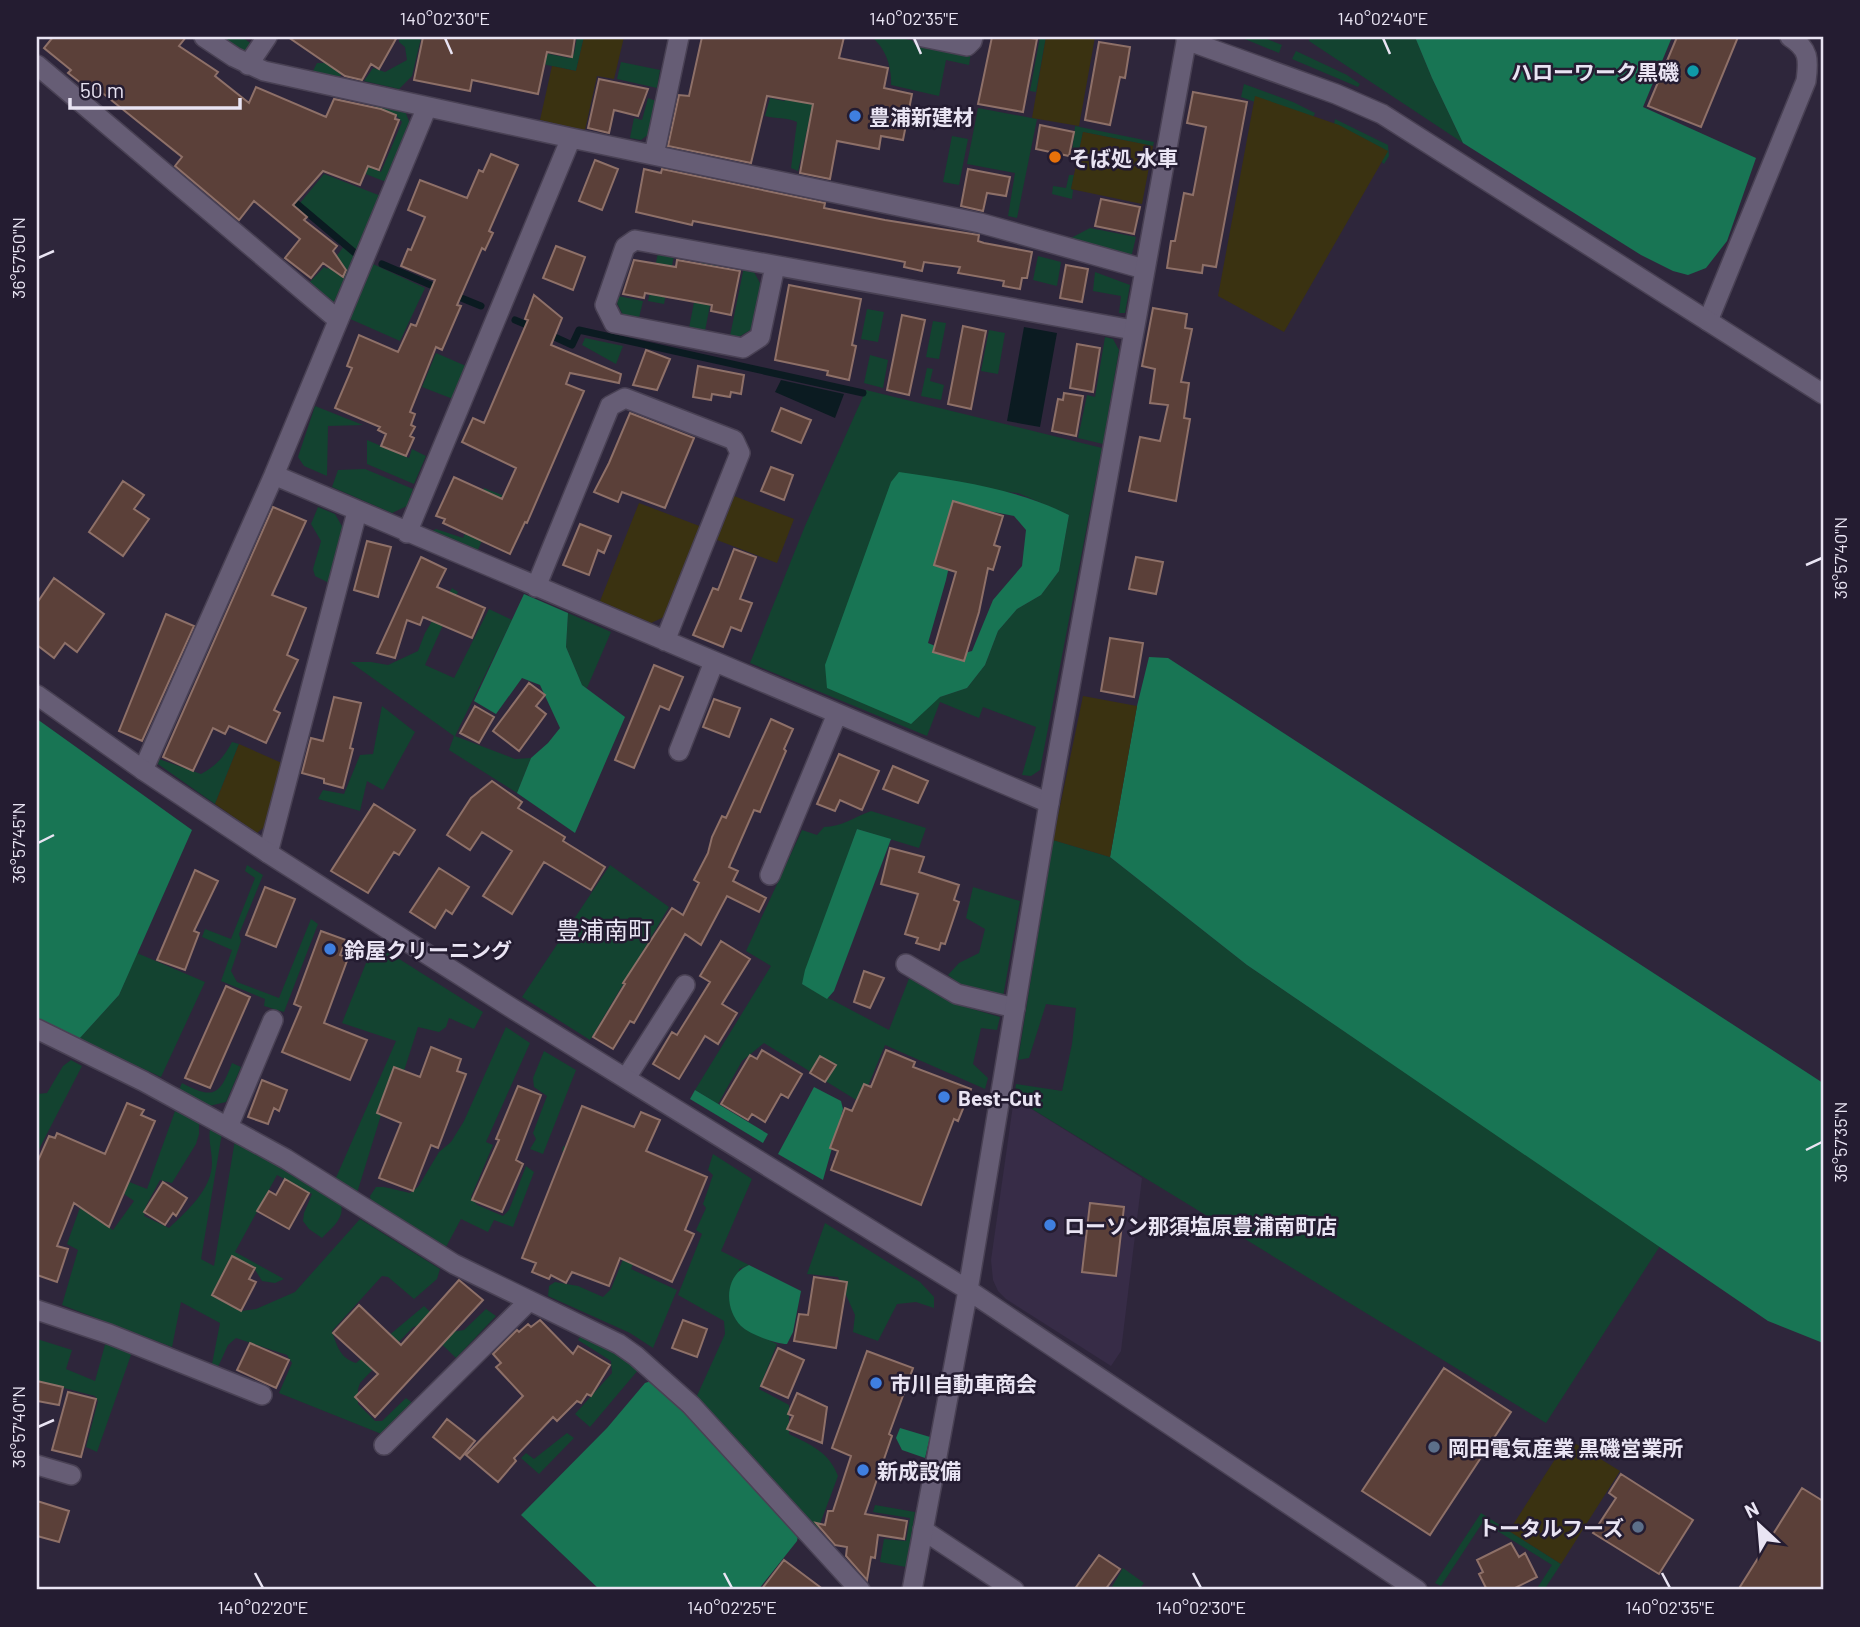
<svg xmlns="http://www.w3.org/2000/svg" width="1860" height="1627" font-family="Barlow,'Noto Sans JP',sans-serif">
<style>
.built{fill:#372c47}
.green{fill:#134330;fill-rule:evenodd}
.forest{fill:#187554;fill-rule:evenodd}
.sand{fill:#3a3211}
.water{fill:#0b1b21}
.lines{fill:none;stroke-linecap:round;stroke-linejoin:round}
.stream{stroke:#0b1b21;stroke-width:7}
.building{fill:#5b4039;stroke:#8e7068;stroke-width:2}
.minor-casing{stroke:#494154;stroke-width:22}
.tertiary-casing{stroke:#494154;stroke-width:22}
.minor{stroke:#665d75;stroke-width:19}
.tertiary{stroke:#665d75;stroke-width:19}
.ticks{fill:none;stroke:#e9e4f3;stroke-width:2.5}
.culture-dot{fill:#0f9aa8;stroke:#241c31;stroke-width:2.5}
.shop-dot{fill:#3f7fe0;stroke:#241c31;stroke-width:2.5}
.food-dot{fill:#e8710a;stroke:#241c31;stroke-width:2.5}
.service-dot{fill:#5c6f8a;stroke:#241c31;stroke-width:2.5}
.labels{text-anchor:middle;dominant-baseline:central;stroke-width:5;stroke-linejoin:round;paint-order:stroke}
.poi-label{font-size:21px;font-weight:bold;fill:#e9e4f3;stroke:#241c31;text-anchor:start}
.quarter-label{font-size:24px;fill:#e9e4f3;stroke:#241c31}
.neatline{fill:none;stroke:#e9e4f3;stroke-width:2.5}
.ticks-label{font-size:18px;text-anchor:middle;fill:#e9e4f3}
</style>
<rect width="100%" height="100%" fill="#2e263b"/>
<path class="built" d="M1014 1098 1142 1178 1121 1351 1111 1366 1006 1299 998 1291 993 1280 991 1260Z"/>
<path class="green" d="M221 37H242L253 45 250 50 241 51Z
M399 37H442L441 42 421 38 412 76 399 89 364 81 373 68 385 72 407 60 405 47 399 42Z
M577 37H584L576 71 537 63 539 52 569 58 574 54Z
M872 37H895L971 52 969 65 946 60 939 96 891 85C892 67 886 49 872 37Z
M1040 37H1046L1036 92 1030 91Z
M1240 37H1262L1282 45 1279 53Z
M1310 37H1415L1432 78 1463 143 1309 41Z
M1296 51 1347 75 1360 84 1358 87 1292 59Z
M351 57 339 78 313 71 317 63H329Z
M621 62 660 70 657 88 617 79Z
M820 72 798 171 791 168 797 122C787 117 776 119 765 116L770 98 784 101Z
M1244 84 1293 102 1315 113 1311 122 1241 97Z
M648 98 656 101 649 134 641 140 630 138 634 118 642 120Z
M372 103 405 111 410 124 386 182 353 169 356 162 381 172 402 122 396 115 371 105Z
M978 108 1037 119 1017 218 1008 216 1015 173 967 164Z
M1335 119 1388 145 1389 156 1384 164 1367 150 1333 129Z
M1075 126 1154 142 1153 146 1083 132 1078 156 1072 153Z
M952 136 968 139 959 185 943 182Z
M324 174 381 196 334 302H328L308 284 324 267 327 269 347 242 300 203Z
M1069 175H1074L1071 189 1073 190 1072 199 1052 194 1053 186 1066 188Z
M1090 228 1136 237 1131 258 1071 238Z
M658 253 674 256 664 304 648 301Z
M1038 256 1061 262 1057 286 1033 280Z
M702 261 718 264 705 331 689 328Z
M373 264 425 288 400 341 348 318Z
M744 267 753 270 761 285 752 329 737 338 730 336Z
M1095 272 1130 285 1125 313H1119L1121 296 1093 291Z
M618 296 643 301 639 318 623 315 617 303Z
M867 309 884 312 878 342 861 339Z
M933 321 946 323 939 359 926 357Z
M989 330 1005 333 998 374 981 371Z
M1105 337 1113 339 1119 350 1103 444 1078 438 1087 395 1095 397Z
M585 338 623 346 616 364 582 345Z
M436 353 466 366 453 399 422 387Z
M870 355 888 360 883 388 864 383Z
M927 368 933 369 930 381 944 385 941 400 921 396Z
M866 390 1102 448 1040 770 1031 776 1022 775 1036 727 983 707 979 718 940 702 927 736 750 663 805 526ZM891 482 1018 493 1069 515 1059 571 1041 595 1017 609 998 631 985 665 967 688 940 697Z
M315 406 363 425 328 426 327 476 304 466 298 457Z
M367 440 409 458 412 449 426 456 414 484 367 464Z
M365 469 413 489 407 506 392 513 332 487 338 470Z
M484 488 502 495 477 552 432 531 436 529 463 538Z
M318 507 335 514 343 528 331 584 315 576 313 569 321 541 311 524Z
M452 588 458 592 425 665 454 678 489 609 512 620 455 736 515 759 531 758 517 793 449 750 454 736 350 662H371L388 665 418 651 425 633Z
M568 613 611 632 587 688 582 685 566 647Z
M382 706 415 732 383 790 367 781 360 811 318 799 323 790 344 794 360 755 373 754Z
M232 742 239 744 215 804 158 764 159 759 201 774C216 766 224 757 232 742Z
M871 811 926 828 919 848 857 829 802 984 889 1030 910 976 955 1004 1000 1017 997 1030 981 1028 973 1064 988 1078 985 1089 885 1045 861 1103 764 1043 742 1061 718 1104 695 1090 771 966 746 951 802 830 817 835 824 827C842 827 854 817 871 811Z
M1053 840 1110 857 1247 965 1660 1246 1546 1423 1014 1098 1016 1084 1062 1091 1072 1044 1076 1008 1046 1004 1029 1058 1018 1060Z
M247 865 263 875 239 934 241 941 231 971 237 982 279 998 311 919 318 924 284 1012 264 1006 265 999 221 981 232 950 202 937 205 929 231 939 255 878 245 871Z
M610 865 669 907 590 1040 522 997Z
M973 887 1020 901 1003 997 962 986 948 975 959 963 979 953 985 929 966 918Z
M374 943 483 1012 474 1029 449 1018 446 1027 439 1032 418 1027 404 1071 394 1067 376 1113 381 1115 357 1193 335 1180 396 1041 342 1023Z
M137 953 205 982 161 1077 79 1039 119 995Z
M506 1027 530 1043 486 1142 493 1145 471 1197 477 1205 503 1216 509 1210 526 1166 534 1172 513 1227 494 1220 488 1232 461 1219 446 1247 372 1206 370 1196 376 1187H384L410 1193 418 1187 439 1152 451 1142 464 1121Z
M544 1051 576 1070 543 1154 530 1149 536 1139 533 1133 547 1096 534 1087 533 1078Z
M71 1060 82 1066 37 1153V1094L47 1093 63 1066Z
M232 1063 241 1067 226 1102 209 1106 179 1090 182 1083C214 1100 220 1095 232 1063Z
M175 1111 199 1123V1134L196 1144 172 1183 160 1180 146 1206 144 1216 169 1228C187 1211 212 1189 212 1163 212 1151 208 1141 210 1129L222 1133 201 1259 214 1266 235 1140 341 1204C345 1219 331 1228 322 1238L309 1229 303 1221 304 1213 312 1194 277 1175 235 1252 284 1279 275 1283 262 1281 254 1268 232 1256 212 1295 241 1311 256 1309 295 1292 360 1219 440 1269 437 1279 414 1299 388 1277 382 1276 332 1331C337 1346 340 1358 356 1363L424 1306 451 1332 464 1330 486 1309 496 1316 456 1358 422 1325 413 1327 360 1383 358 1389V1404L375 1421H382L406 1398 414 1404 384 1435 279 1393 292 1363 287 1355 236 1338 228 1345 218 1367 212 1364 220 1323 181 1302 172 1347 62 1305 78 1250 67 1244 94 1168 147 1189ZM111 1185 134 1201 113 1230 84 1210 97 1192Z
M563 1146 613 1167 645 1235 631 1269 677 1290 653 1348 630 1333 548 1296 549 1286 555 1282 578 1286 603 1297 611 1289 628 1247 588 1162 562 1151Z
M713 1154 752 1179 721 1251 749 1265 739 1269 742 1327 777 1344 759 1389 789 1405V1434C811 1445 829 1452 838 1476L817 1532 696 1398 725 1334 724 1321 678 1295 702 1234 696 1230 706 1208 703 1204 713 1175 708 1170Z
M825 1223 920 1282 934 1297V1308L916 1302 897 1304 878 1341 853 1332 855 1315 838 1277 807 1274Z
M581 1335 616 1350 639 1369 590 1427 575 1414 612 1373 611 1361 578 1340Z
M37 1339 72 1350 66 1369 95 1381 106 1341 132 1352 97 1452 86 1447 98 1401 95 1396 37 1381Z
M567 1433 574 1438 539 1474 521 1458 526 1453 534 1459Z
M875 1505 915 1512 906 1567 880 1562 884 1539 906 1541 910 1518 873 1512Z
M1481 1513 1561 1564 1544 1590H1536L1552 1565 1483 1522 1441 1586 1435 1583Z
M1123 1568 1144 1583 1139 1590H1110Z"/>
<path class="forest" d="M1415 37H1672L1643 107 1756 158 1727 241 1706 268 1688 275 1673 271 1641 255 1463 143 1432 78Z
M899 472C958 481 1015 488 1069 515L1059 571 1041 595 1017 609 998 631 985 665 967 688 940 697 911 724 827 688 825 665 891 482ZM979 509 1014 516 1026 530 1022 566 993 600 972 651 957 655 928 643 946 580 961 512Z
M524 594 568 613 566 647 582 685 625 717 575 833 517 793 531 758 548 743 560 728 540 685 522 678 496 714 474 701Z
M1149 657 1168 658 1823 1083V1343L1768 1321 1247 965 1110 857 1137 706Z
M37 719 192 830 119 995 79 1039 37 1018Z
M857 829 891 839 834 991 827 999 802 984 805 970Z
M814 1087 841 1101 843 1109 823 1180 778 1154Z
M695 1090 768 1134 763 1143 690 1099Z
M749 1265 801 1291 793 1332 787 1344C776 1344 749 1334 741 1326 724 1309 724 1275 749 1265Z
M654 1380 799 1531 797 1541 758 1590H600L521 1515 607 1428 645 1383Z
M900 1428 930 1437 925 1458 902 1450 896 1438Z"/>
<path class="sand" d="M584 37H624L614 79 597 76 585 130 540 120 552 66 576 71Z
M1046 37H1095L1079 126 1032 118Z
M1255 96 1339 125 1388 151 1284 332 1218 296Z
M1083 132 1153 146 1142 204 1071 189Z
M734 496 794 519 777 563 717 540Z
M639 503 702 527 666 616 651 623 600 601Z
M1083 696 1137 706 1110 857 1053 840Z
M239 744 284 764 268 824 257 833 215 804Z
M1568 1439 1620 1471 1561 1564 1509 1531Z"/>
<path class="water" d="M1024 327 1057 333 1040 427 1007 421Z
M781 380 844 394 835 418 775 392Z"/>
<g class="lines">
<path class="stream" d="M290 198 355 253
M382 264 440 289
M454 295 481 306
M515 320 534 328
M548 334 572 345 579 330 863 393"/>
</g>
<path class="building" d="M53 37H186L179 46 218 72 215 76 249 103 256 87 326 117 334 99 381 109 396 115 395 119 399 120 379 170 368 166 360 185 323 171 293 205 307 217 304 220 337 246 333 251 346 270 343 277 323 263 311 278 285 258 300 239 254 201 239 220 175 166 182 157 90 83 86 87 68 73 71 70 44 48Z
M288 37H397L379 69 371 64 362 80 345 76Z
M423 37H575L572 57 547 52 538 94 472 80 470 91 414 80Z
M702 37H844L839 58 888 68 884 88 912 94 903 140 881 136 879 149 837 141 830 179 800 173 813 104 767 96 751 163 668 146 679 95 689 96Z
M992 37H1025L1037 39 1023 112 978 104Z
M1677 37H1738L1701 127 1648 106Z
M1099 42 1130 47 1125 78 1120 77 1110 125 1085 120Z
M599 79 648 89 638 116 614 110 609 133 588 128Z
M1193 92 1247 102 1216 267 1203 265 1202 273 1167 268 1171 241H1175L1184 193 1193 195 1206 127 1187 123Z
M1040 125 1074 132 1069 156 1036 149Z
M491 154 518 165 489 231 493 233 485 250 482 248 457 305 461 306 442 350 436 347 410 412 415 414 411 425 415 427 410 436 414 438 406 456 381 446 386 434 378 430 380 427 335 408 352 368 347 366 359 335 398 352 411 324 416 326 435 280 401 266 408 249 411 250 425 217 408 210 420 180 467 198 479 170 483 172Z
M595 160 618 169 602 210 579 201Z
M644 169 661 173 662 169 825 203 824 208 885 220 979 235 978 241 984 243 1032 252 1027 278H1022L1020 289 1003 286 1004 281 958 273 960 267 924 262 922 271 904 267 905 262 854 252 693 221 692 225 636 212Z
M968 169 1010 177 1006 196 987 193 983 211 961 206Z
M1101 199 1140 207 1134 234 1095 226Z
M556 246 585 257 573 290 543 278Z
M634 260 676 267 677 260 740 271 731 315 711 311 712 305 645 293 644 298 623 294Z
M1066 265 1088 269 1082 302 1060 298Z
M789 285 861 299 852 345 856 346 849 380 827 375 828 371 775 360Z
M534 295 562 318 551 345 621 374 619 383 570 373 566 384 584 391 527 523 525 522 510 554 443 523 445 519 436 516 454 477 502 499 516 468 462 442 473 418 484 423 528 320 525 319Z
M1153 308 1187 314 1185 328 1192 329 1181 382 1189 383 1184 418 1190 419 1176 501 1129 491 1140 437 1160 441 1168 405 1150 403 1155 369 1142 366Z
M902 315 925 320 909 395 887 390Z
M963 326 986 331 971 409 948 404Z
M1077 344 1100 348 1093 392 1070 388Z
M646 350 670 359 657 390 633 385Z
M698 366 744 375 741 394 731 392 730 397 712 394 711 400 693 397Z
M1064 393 1083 396 1076 436 1052 431 1058 399 1063 400Z
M781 408 811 420 801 443 772 431Z
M630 413 694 438 665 508 622 492 618 502 594 492 609 463Z
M771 467 793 475 784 500 761 491Z
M123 481 144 495 134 509 149 519 123 556 89 532Z
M953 501 1003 516 994 545 1000 547 993 570 988 568 979 612 964 661 933 652 956 572 934 565Z
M273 507 306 521 272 595 306 608 287 655 298 660 274 710 280 713 266 743 229 726 225 734 213 728 193 771 163 757Z
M580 524 611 536 604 553 598 550 589 575 563 565Z
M367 541 391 547 378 597 354 590Z
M734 549 756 557 740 599 752 603 741 631 731 627 723 647 693 635 713 588 718 590Z
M421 557 446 569 437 587 485 608 472 638 423 617 420 625 407 620 395 658 377 653Z
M1136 557 1163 562 1156 594 1129 589Z
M54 578 104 614 77 652 65 643 54 658 37 645V603Z
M166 614 194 626 142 741 119 731Z
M1110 638 1143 643 1134 697 1101 691Z
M654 665 683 677 669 710 660 706 634 768 615 760Z
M529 683 545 695 536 706 546 714 519 751 493 731Z
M334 697 361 703 350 748 353 749 343 788 324 783V779L302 773 311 738 323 741Z
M714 699 740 708 729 737 703 727Z
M475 706 494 717 479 743 460 733Z
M771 719 793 729 784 749 786 751 760 812 754 810 729 867 738 871 733 881 766 898 759 912 727 896 701 945 685 934 634 1023 630 1021 613 1049 593 1037 625 984 623 983 672 908 683 915 699 883 694 880 708 853 712 837 722 816 726 818Z
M839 754 879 771 862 810 840 800 835 811 817 804Z
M893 766 928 781 918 803 883 789Z
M492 781 522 802 518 808 565 837 563 841 605 867 591 890 544 862 512 914 483 896 512 851 482 832 470 850 447 835 471 798Z
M374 804 415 830 399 855 394 852 368 893 331 871Z
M890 848 924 857 919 872 959 885 954 900 959 902 945 944 941 943 939 950 916 943 918 938 905 934 918 894 881 884Z
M439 868 469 887 452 914 446 910 435 928 410 912Z
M195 870 218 881 194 931 199 933 185 970 157 960Z
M265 887 295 899 276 947 246 935Z
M321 931 346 940 340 955 348 958 324 1023 367 1040 350 1080 282 1052 301 1007 294 1004Z
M721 941 750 959 722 1004 737 1013 718 1044 705 1036 679 1079 653 1064 672 1032 677 1035 710 982 700 976Z
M864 971 884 978 870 1008 854 1002Z
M226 986 250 997 210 1088 185 1078Z
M431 1047 461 1059 457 1071 466 1074 438 1148 431 1145 413 1191 379 1178 401 1123 377 1113 394 1067 420 1077Z
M762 1050 802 1074 788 1098 781 1094 765 1122 752 1114 748 1120 721 1104 750 1055 757 1059Z
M886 1050 915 1062 913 1067 971 1089 958 1121 954 1119 921 1205 831 1170 838 1151 830 1148 845 1108 852 1111 864 1084 871 1087Z
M820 1056 836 1065 825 1082 810 1073Z
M262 1080 287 1090 279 1111 274 1108 268 1124 248 1117Z
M518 1086 541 1095 516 1160 523 1164 502 1212 472 1200 499 1140 496 1139Z
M127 1103 144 1110 141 1115 155 1121 109 1227 74 1203 57 1246 68 1249 57 1282 37 1275V1163L49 1136 55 1138 57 1133 105 1154Z
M582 1106 634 1127 641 1112 660 1120 646 1151 707 1177 685 1230 694 1234 672 1282 620 1258 609 1286 572 1272 566 1283 551 1275 549 1279 532 1272 536 1263 522 1258Z
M285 1179 309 1193 289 1229 257 1211 269 1191 276 1195Z
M163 1182 187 1198 176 1216 173 1213 165 1225 144 1212Z
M1090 1203 1124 1207 1116 1276 1082 1272Z
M232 1256 255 1268 249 1279 256 1282 241 1311 212 1295Z
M814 1277 847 1282 836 1348 794 1341 799 1314 808 1315Z
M459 1280 483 1300 375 1417 355 1397 378 1374 333 1333 359 1305 401 1345Z
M540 1320 573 1354 578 1346 610 1365 591 1396 587 1394 581 1403 577 1401 557 1421 553 1417 514 1458 516 1461 498 1482 466 1455 523 1396 496 1367 501 1363 493 1354 517 1330 519 1332 528 1324 531 1327Z
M683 1320 707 1329 697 1357 672 1348Z
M250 1343 289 1360 276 1388 237 1370Z
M778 1348 804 1360 788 1398 761 1386Z
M867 1351 913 1368 889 1434 892 1436 865 1514 907 1521 904 1539 878 1535 875 1558 871 1557 867 1580 846 1556 847 1547 835 1545 816 1523 825 1525 828 1511H833L851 1456 832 1448Z
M1444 1368 1511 1412 1430 1535 1362 1491Z
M37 1381 63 1387 59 1405 37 1401Z
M68 1392 96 1399 81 1457 52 1450Z
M797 1393 827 1407 822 1443 787 1429 793 1416 788 1414Z
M447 1419 475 1441 460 1459 433 1437Z
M1621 1474 1693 1520 1659 1574 1593 1533 1616 1498 1609 1493Z
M1802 1488 1823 1501V1590H1738Z
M37 1501 69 1511 59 1542 37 1536Z
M1511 1543 1519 1557 1525 1553 1537 1577 1511 1590H1487L1479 1574 1483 1572 1477 1560Z
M1099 1555 1120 1569 1105 1590H1074Z
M784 1560 824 1590H761Z"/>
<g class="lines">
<g class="minor-casing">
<path id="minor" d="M204 37 234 57 264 71 571 138 980 223 1144 269
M923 37 967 46 972 41 973 37
M37 65 337 319
M248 65 267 37
M654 155 679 37
M775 266 760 337 743 348 614 323 605 305 625 247 635 240 1133 330
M1708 321 1806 81C1809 59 1809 49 1790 37
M274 475 1049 803
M407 533 571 138
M536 587 610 406 625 398 734 440 740 453 665 641
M679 751 714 662
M143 770 274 475 427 107
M268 853 357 512
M770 875 837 714
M906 964 957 994 1015 1008
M37 1029 143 1081 286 1159 454 1264 619 1344 636 1356 691 1405 860 1590
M626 1078 685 985
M228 1127 273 1020
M37 1310 109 1334 262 1395
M384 1445 529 1301
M37 1465 71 1475
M923 1530 1014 1590"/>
</g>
<g class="tertiary-casing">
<path id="tertiary" d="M1186 40 1336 94 1382 114 1823 394
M37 695 143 770 268 853 510 1007 968 1290 1417 1590
M912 1590 968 1290 1049 803 1187 37"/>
</g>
<use href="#minor" class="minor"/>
<use href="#tertiary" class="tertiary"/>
</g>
<path class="ticks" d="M445 38 452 54M914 38 921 54M1383 38 1390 54M38 258 54 251M1806 565 1822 558M38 843 54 835M1806 1150 1822 1142M38 1427 54 1420M255 1573 263 1588M724 1573 732 1588M1193 1573 1201 1588M1662 1573 1670 1588"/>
<circle class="culture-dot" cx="1693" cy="71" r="7"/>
<g class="shop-dot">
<circle cx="855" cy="116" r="7"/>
<circle cx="330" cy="949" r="7"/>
<circle cx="944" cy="1097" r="7"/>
<circle cx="1050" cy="1225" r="7"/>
<circle cx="876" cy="1383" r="7"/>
<circle cx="863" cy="1470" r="7"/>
</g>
<circle class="food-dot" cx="1055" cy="157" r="7"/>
<g class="service-dot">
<circle cx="1434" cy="1447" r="7"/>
<circle cx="1638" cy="1527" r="7"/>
</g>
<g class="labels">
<g class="poi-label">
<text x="1679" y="71" text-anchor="end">ハローワーク黒磯</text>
<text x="869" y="116">豊浦新建材</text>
<text x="1069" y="157">そば処 水車</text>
<text x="344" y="949">鈴屋クリーニング</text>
<text x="958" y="1097">Best-Cut</text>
<text x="1064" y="1225">ローソン那須塩原豊浦南町店</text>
<text x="890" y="1383">市川自動車商会</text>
<text x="1448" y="1447">岡田電気産業 黒磯営業所</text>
<text x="877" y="1470">新成設備</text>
<text x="1624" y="1527" text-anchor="end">トータルフーズ</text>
</g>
<g class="quarter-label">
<text x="604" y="929">豊浦南町</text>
</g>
</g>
<rect width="1860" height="1627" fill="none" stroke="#241c31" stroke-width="77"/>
<g transform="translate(1759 1525) rotate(334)" stroke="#241c31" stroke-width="5" paint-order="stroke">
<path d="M0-5L12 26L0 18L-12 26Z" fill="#e9e4f3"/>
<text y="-10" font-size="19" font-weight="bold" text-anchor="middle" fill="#e9e4f3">N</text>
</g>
<path d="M70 98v10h170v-10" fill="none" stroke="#e9e4f3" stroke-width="3.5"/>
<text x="80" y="98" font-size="21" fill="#e9e4f3" stroke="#241c31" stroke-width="5" paint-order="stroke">50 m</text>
<rect x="38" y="38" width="1784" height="1550" class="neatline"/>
<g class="ticks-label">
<text x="445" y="25">140°02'30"E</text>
<text x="914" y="25">140°02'35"E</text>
<text x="1383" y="25">140°02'40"E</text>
<text transform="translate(19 258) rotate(-90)" y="6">36°57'50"N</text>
<text transform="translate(1841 558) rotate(-90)" y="6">36°57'40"N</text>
<text transform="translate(19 843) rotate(-90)" y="6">36°57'45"N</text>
<text transform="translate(1841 1142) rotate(-90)" y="6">36°57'35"N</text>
<text transform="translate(19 1427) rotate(-90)" y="6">36°57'40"N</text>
<text x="263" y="1614">140°02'20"E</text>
<text x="732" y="1614">140°02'25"E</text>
<text x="1201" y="1614">140°02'30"E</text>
<text x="1670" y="1614">140°02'35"E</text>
</g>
</svg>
